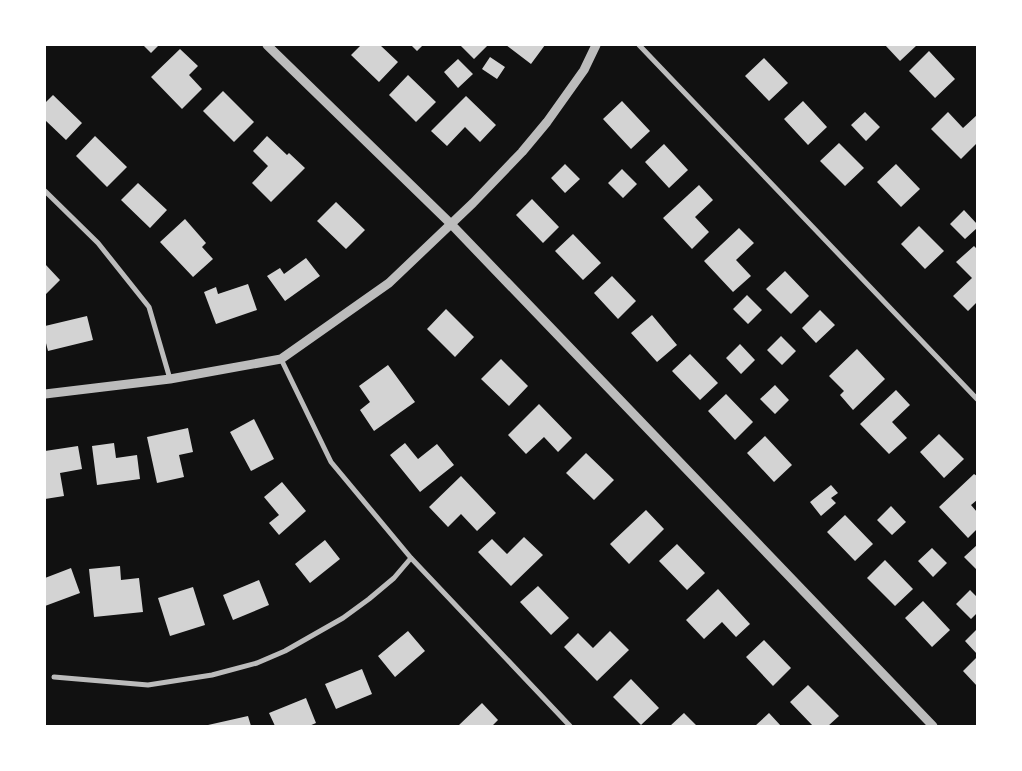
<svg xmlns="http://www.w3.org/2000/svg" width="1022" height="771" font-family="'Space Grotesk',sans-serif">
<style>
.building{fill:#d3d3d3}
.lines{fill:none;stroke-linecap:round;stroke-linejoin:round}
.minor{stroke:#bcbcbc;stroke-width:5}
.tertiary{stroke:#bcbcbc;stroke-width:9}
</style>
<rect width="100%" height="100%" fill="#111"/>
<path class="building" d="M143 45H159L151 53Z
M361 45H380L398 62 379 82 351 55Z
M411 45H423L417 51Z
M460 45H488L474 59Z
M506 45H545L531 64Z
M885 45H917L900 61Z
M180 49 198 66 189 75 202 89 182 109 151 77Z
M929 51 955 79 935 98 909 71Z
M490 57 505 67 497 79 482 69Z
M764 58 788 83 769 101 745 76Z
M458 59 473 74 458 88 444 72Z
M408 75 436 102 416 122 389 95Z
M223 91 254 122 234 142 203 111Z
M53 95 82 123 66 140 45 120V103Z
M466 96 496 125 480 142 465 127 447 146 431 131Z
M622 101 650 131 631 149 603 119Z
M803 101 827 127 808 145 784 119Z
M865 112 880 127 866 141 851 125Z
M948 112 963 128 977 115V143L961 159 931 129Z
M95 136 127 167 107 187 76 156Z
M267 136 287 155 289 153 305 168 271 202 252 183 268 166 253 151Z
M839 143 864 168 845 186 820 161Z
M664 144 688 170 669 188 645 162Z
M565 164 580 179 565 193 551 178Z
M896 164 920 189 901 207 877 182Z
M622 169 637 184 623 198 608 183Z
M138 183 167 210 150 228 121 200Z
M699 185 713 200 695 217 709 232 692 249 663 218Z
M532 199 559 227 543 243 516 215Z
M336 202 365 230 346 249 317 221Z
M964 210 977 224V228L965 239 950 224Z
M185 219 206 243 202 247 213 259 193 277 160 242Z
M919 226 944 251 925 269 901 244Z
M739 228 754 243 736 260 751 276 733 292 704 261Z
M573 234 601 263 583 280 555 251Z
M974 246 977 249V302L968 311 953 296 972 278 956 262Z
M306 258 320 276 285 301 267 276 280 268 284 274Z
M45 264 60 280 45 295Z
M785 271 809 296 791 314 766 289Z
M612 276 636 301 618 319 594 293Z
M248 284 257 310 216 324 204 292 216 287 218 294Z
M747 295 762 310 748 324 733 309Z
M446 309 474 337 455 357 427 329Z
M820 310 835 325 816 343 802 328Z
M652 315 677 345 657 362 631 333Z
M87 316 93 340 48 351 45 339V326Z
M781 336 796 351 782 365 767 350Z
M740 344 755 360 741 374 726 358Z
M857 349 885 379 853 410 840 395 844 391 829 376Z
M690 354 718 383 700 400 672 371Z
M501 359 528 386 509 406 481 379Z
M388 365 415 402 374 431 360 410 370 402 359 386Z
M775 385 789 400 775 414 760 399Z
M896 390 910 405 892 422 907 438 889 454 860 424Z
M726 394 753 422 735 440 708 411Z
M539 404 572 438 558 452 544 437 526 454 508 435Z
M254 419 274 459 251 471 230 432Z
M188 428 193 452 179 455 184 477 157 483 147 437Z
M939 434 964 459 944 478 920 452Z
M765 436 792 465 774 482 747 453Z
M114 443 116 458 137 455 140 479 97 485 92 446Z
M405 443 418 459 437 444 454 465 420 492 390 455Z
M78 446 82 469 60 473 64 496 45 499V451Z
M586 453 614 480 594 500 566 473Z
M974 474 977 476V500L971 505 977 512V529L968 538 939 507Z
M461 476 496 513 477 531 461 514 448 527 429 507Z
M282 482 306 511 279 535 269 523 279 515 264 497Z
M831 485 838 493 831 498 836 503 821 516 810 502Z
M891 506 906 522 892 535 877 520Z
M646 510 664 529 629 564 610 544Z
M845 515 873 544 855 561 827 532Z
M524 537 543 555 511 586 478 552 492 539 507 554Z
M325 540 340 559 310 583 295 564Z
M677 544 705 573 687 590 659 561Z
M977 545V570L964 557Z
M932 548 947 563 933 577 918 561Z
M885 560 913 589 895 606 867 578Z
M120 566 121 580 139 578 143 612 94 617 89 569Z
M71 568 80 593 45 606V578Z
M259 580 269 605 233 620 223 595Z
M538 586 569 618 551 635 520 602Z
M193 587 205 625 170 636 158 598Z
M718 589 750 624 736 637 722 622 704 639 686 620Z
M970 590 977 597V613L971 619 956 604Z
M923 601 950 630 932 647 905 618Z
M977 629V654L965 641Z
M408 631 425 651 395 677 378 656Z
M610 631 629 650 597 681 564 647 578 633 593 648Z
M764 640 791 668 773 686 746 657Z
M977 657V686L963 671Z
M362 669 372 694 336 709 325 684Z
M631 679 659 708 641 725 613 697Z
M808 685 839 716 828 726H813L790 702Z
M306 698 316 723 309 726H275L269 713Z
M482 703 498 720 492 726H458Z
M684 713 697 726H670Z
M769 713 781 726H755Z
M248 716 251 726H208V725Z"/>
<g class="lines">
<path class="minor" d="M639 45 977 399
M45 191 98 243 149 307 170 379
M281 359 331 462 411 558 570 726
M54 677 148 685 212 675 257 663 285 651 343 618 369 599 394 578 411 558"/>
<path class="tertiary" d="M267 45 451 224 933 726
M45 394 170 379 281 359 389 283 473 203 522 152 547 122 584 70 596 45"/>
</g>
<rect width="1022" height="771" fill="none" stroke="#ffffff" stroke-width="92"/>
</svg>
